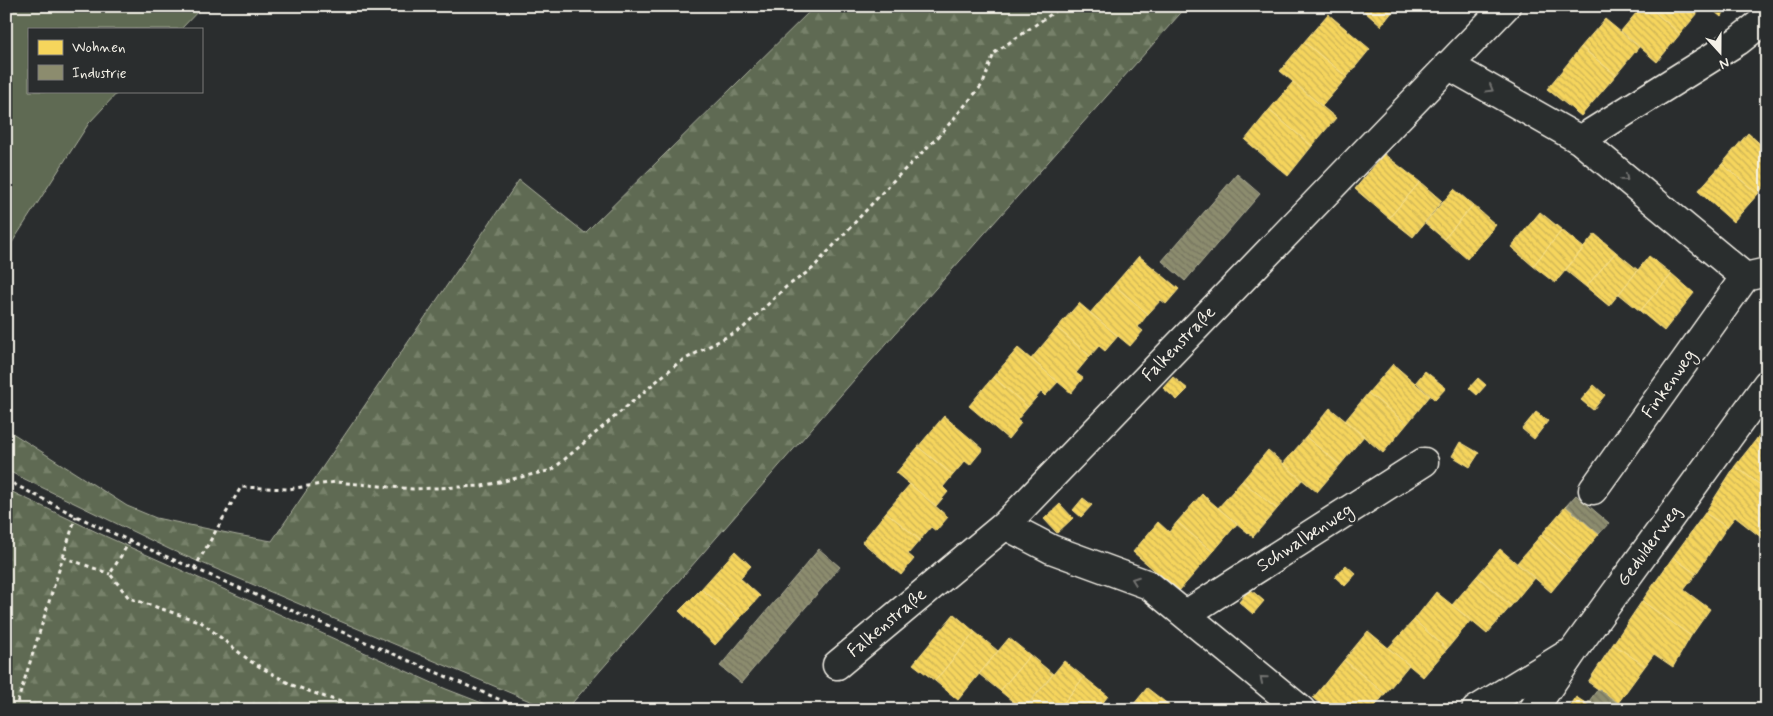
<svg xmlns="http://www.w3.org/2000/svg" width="1773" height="716" font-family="Mynerve,sans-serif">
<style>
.green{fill:#5f6b52;stroke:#aaae9d}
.forest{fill:url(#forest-firs);stroke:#aaae9d}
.homes{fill:url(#homes-back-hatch);stroke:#f5dd86}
.industry{fill:url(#industry-back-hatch);stroke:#abaa93}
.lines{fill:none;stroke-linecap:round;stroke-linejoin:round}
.street-casing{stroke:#f4f1e8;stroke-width:31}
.path{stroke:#f4f1e8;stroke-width:3;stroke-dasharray:4 4;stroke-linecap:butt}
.street{stroke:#2a2d2e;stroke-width:28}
.oneway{stroke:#71726f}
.labels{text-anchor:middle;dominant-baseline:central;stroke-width:5;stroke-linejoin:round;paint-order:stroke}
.street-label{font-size:18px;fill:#f4f1e8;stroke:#2a2d2e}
</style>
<defs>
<pattern id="forest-firs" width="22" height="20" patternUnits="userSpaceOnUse" patternTransform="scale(1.25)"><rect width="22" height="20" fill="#5f6b52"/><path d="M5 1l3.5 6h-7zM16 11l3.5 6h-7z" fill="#77816b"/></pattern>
<pattern id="homes-back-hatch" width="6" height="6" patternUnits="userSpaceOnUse" patternTransform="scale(1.25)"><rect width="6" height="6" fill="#f6d55c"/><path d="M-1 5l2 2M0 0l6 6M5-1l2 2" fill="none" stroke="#cbb256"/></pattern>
<pattern id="industry-back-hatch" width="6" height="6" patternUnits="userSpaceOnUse" patternTransform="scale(1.25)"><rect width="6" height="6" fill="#8c8c6e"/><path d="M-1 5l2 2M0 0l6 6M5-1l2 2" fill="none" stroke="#757460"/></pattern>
</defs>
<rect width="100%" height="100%" fill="#2a2d2e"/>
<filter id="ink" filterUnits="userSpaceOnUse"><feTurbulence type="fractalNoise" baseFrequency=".02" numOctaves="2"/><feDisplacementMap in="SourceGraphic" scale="10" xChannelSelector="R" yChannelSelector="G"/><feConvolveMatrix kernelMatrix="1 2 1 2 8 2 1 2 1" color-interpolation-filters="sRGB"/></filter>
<g filter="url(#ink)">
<path class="green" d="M6 6H203L181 29H29V91H119L89 123 6 252Z"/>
<path class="forest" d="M815 6H1187L854 380 566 710H551L171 550 6 470V429L127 506 156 518 237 535 272 541 519 180 585 233Z
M6 489 105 536 446 689 500 710H6Z"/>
<path class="homes" d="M1358 6H1397L1381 26Z
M1642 6H1648L1680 34 1657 62 1621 31Z
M1648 6H1704L1680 34Z
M1708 6H1729L1721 17Z
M1328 14 1370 49 1347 77 1304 42Z
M1605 19 1639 47 1616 75 1581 47Z
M1304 42 1347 77 1322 106 1280 71Z
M1581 47 1616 75 1581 116 1547 89Z
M1293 82 1336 118 1312 146 1269 110Z
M1269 110 1312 146 1288 176 1245 140Z
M1748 133 1767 150V183L1758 194 1722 164Z
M1767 137V150L1760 145Z
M1384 154 1420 182 1389 218 1355 189Z
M1722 164 1758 194 1733 222 1698 191Z
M1420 182 1442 201 1413 237 1389 218Z
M1454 189 1473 205 1444 239 1425 223Z
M1473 205 1496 225 1467 259 1444 239Z
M1540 212 1562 230 1533 266 1511 247Z
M1562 230 1584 248 1555 283 1533 266Z
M1595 234 1616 252 1586 287 1565 270Z
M1616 252 1638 270 1609 306 1586 287Z
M1139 256 1179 289 1166 304 1161 300 1148 314 1114 285Z
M1649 256 1672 274 1640 311 1619 294Z
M1672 274 1694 293 1664 331 1640 311Z
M1114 285 1148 314 1138 327 1143 331 1130 346 1090 313Z
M1079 303 1118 336 1105 351 1099 346 1090 356 1057 328Z
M1057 328 1090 356 1076 373 1083 378 1071 393 1031 359Z
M1018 348 1058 382 1045 396 1041 392 1028 407 993 377Z
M1393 364 1430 396 1407 424 1368 393Z
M1425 371 1446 388 1435 400 1416 382Z
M993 377 1028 407 1017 420 1021 423 1008 439 969 406Z
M1173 377 1188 389 1177 400 1163 388Z
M1478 378 1486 385 1477 395 1469 388Z
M1594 385 1605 395 1593 410 1581 400Z
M1368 393 1407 424 1383 453 1345 421Z
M1330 408 1364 436 1340 465 1306 437Z
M1536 412 1548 421 1534 439 1522 429Z
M944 416 983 449 970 465 965 461 953 475 918 447Z
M1767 424V449L1755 441Z
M1306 437 1340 465 1317 492 1283 464Z
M1755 441 1767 449V490L1735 466Z
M1460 442 1479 453 1470 467 1452 456Z
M918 447 953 475 943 487 948 492 936 506 896 473Z
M1268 450 1302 480 1277 509 1242 481Z
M1735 466 1767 490 1759 500 1767 505V531L1762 538 1735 517 1727 527 1705 513Z
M1242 481 1277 509 1253 537 1218 508Z
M910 484 948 517 936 531 931 527 920 540 886 512Z
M1202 494 1237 524 1213 552 1177 522Z
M1083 498 1092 505 1081 517 1073 510Z
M1060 504 1073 518 1057 533 1044 519Z
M1566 506 1599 534 1575 563 1541 535Z
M886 512 920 540 908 554 914 559 901 575 862 542Z
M1705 513 1727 527 1696 574 1673 557Z
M1158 522 1169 532 1177 522 1213 552 1179 591 1133 552Z
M1541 535 1575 563 1551 592 1517 563Z
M1500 549 1534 578 1511 606 1477 576Z
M735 551 751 566 740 578 760 596 739 619 701 589Z
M1673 557 1696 574 1684 590 1710 609 1691 636 1642 601Z
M1346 565 1356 574 1345 586 1335 577Z
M1477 576 1511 606 1487 634 1452 605Z
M701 589 739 619 715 645 679 611Z
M1250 589 1264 601 1253 614 1239 602Z
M1436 592 1471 620 1447 649 1414 620Z
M1642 601 1691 636 1673 667 1654 654 1645 666 1613 644Z
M954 614 975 632 935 681 913 664Z
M1414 620 1447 649 1423 677 1388 648Z
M1368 631 1409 665 1385 694 1344 660Z
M975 632 998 651 958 700 935 681Z
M1009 638 1030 655 1000 691 979 674Z
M1613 644 1645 666 1618 703 1588 682Z
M1030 655 1053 674 1023 710 1000 691Z
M1344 660 1385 694 1372 710H1327L1313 698Z
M1064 661 1084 677 1058 710H1024Z
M1084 677 1108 696 1097 710H1058Z
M1147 688 1169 705 1165 710H1129Z
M1576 697 1587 704 1596 710H1568Z"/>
<path class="industry" d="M1237 174 1260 194 1185 281 1162 261Z
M1576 495 1609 523 1599 534 1566 506Z
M819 549 840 567 741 683 720 666Z
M1598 689 1618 703 1614 710H1596L1587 704Z"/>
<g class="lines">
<g class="street-casing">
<path id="street" d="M1448 65 1580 140 1745 277 1767 272
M1580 140 1738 41 1767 18
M1593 490 1745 277
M1005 525 1051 549 1149 585 1301 710
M1186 614 1424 462
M837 665 1005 525 1506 6
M1476 710 1566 655
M1533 710 1574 650 1767 384"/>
</g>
<path class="path" d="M6 480 76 516 130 541 524 710
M130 541 110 574 129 598 201 622 250 661 292 685 325 697 368 710
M63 557 110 574
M194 569 241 487 288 489 336 482 413 489 482 486 552 470 678 363 743 328 786 287 812 269 892 182 939 136 983 84 994 53 1063 6
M15 710 76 516"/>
<use href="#street" class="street"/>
</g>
<defs><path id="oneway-chevron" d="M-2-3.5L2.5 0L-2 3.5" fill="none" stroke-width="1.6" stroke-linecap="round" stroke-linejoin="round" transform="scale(1.25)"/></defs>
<g class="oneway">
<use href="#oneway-chevron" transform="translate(1490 89) rotate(30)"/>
<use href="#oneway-chevron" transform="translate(1625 178) rotate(40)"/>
<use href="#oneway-chevron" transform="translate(1135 580) rotate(-160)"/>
<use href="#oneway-chevron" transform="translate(1263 679) rotate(-140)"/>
</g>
</g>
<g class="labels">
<g class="street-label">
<text transform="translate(1179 344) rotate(-46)">Falkenstraße</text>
<text transform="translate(1669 384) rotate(-55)">Finkenweg</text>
<text transform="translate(1305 538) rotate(-33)">Schwalbenweg</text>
<text transform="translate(1649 546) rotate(-54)">Gedulderweg</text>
<text transform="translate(887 623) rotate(-40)">Falkenstraße</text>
</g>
</g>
<rect width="1773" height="716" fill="none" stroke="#2a2d2e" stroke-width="25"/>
<rect x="12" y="12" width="1748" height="691" fill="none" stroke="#f4f1e8" stroke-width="2" filter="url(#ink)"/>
<rect x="28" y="28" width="175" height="65" fill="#2a2d2e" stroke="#7b7b78"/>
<rect x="38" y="40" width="25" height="15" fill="#f6d55c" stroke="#7b7b78"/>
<text x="72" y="52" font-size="15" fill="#f4f1e8">Wohnen</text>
<rect x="38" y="65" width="25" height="15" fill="#8c8c6e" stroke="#7b7b78"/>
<text x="72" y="78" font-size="15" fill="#f4f1e8">Industrie</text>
<g transform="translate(1720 52) rotate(159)" stroke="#2a2d2e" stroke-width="4" paint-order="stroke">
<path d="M0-4L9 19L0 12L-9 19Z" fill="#f4f1e8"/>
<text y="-8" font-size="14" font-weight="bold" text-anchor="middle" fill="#f4f1e8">N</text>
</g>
</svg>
